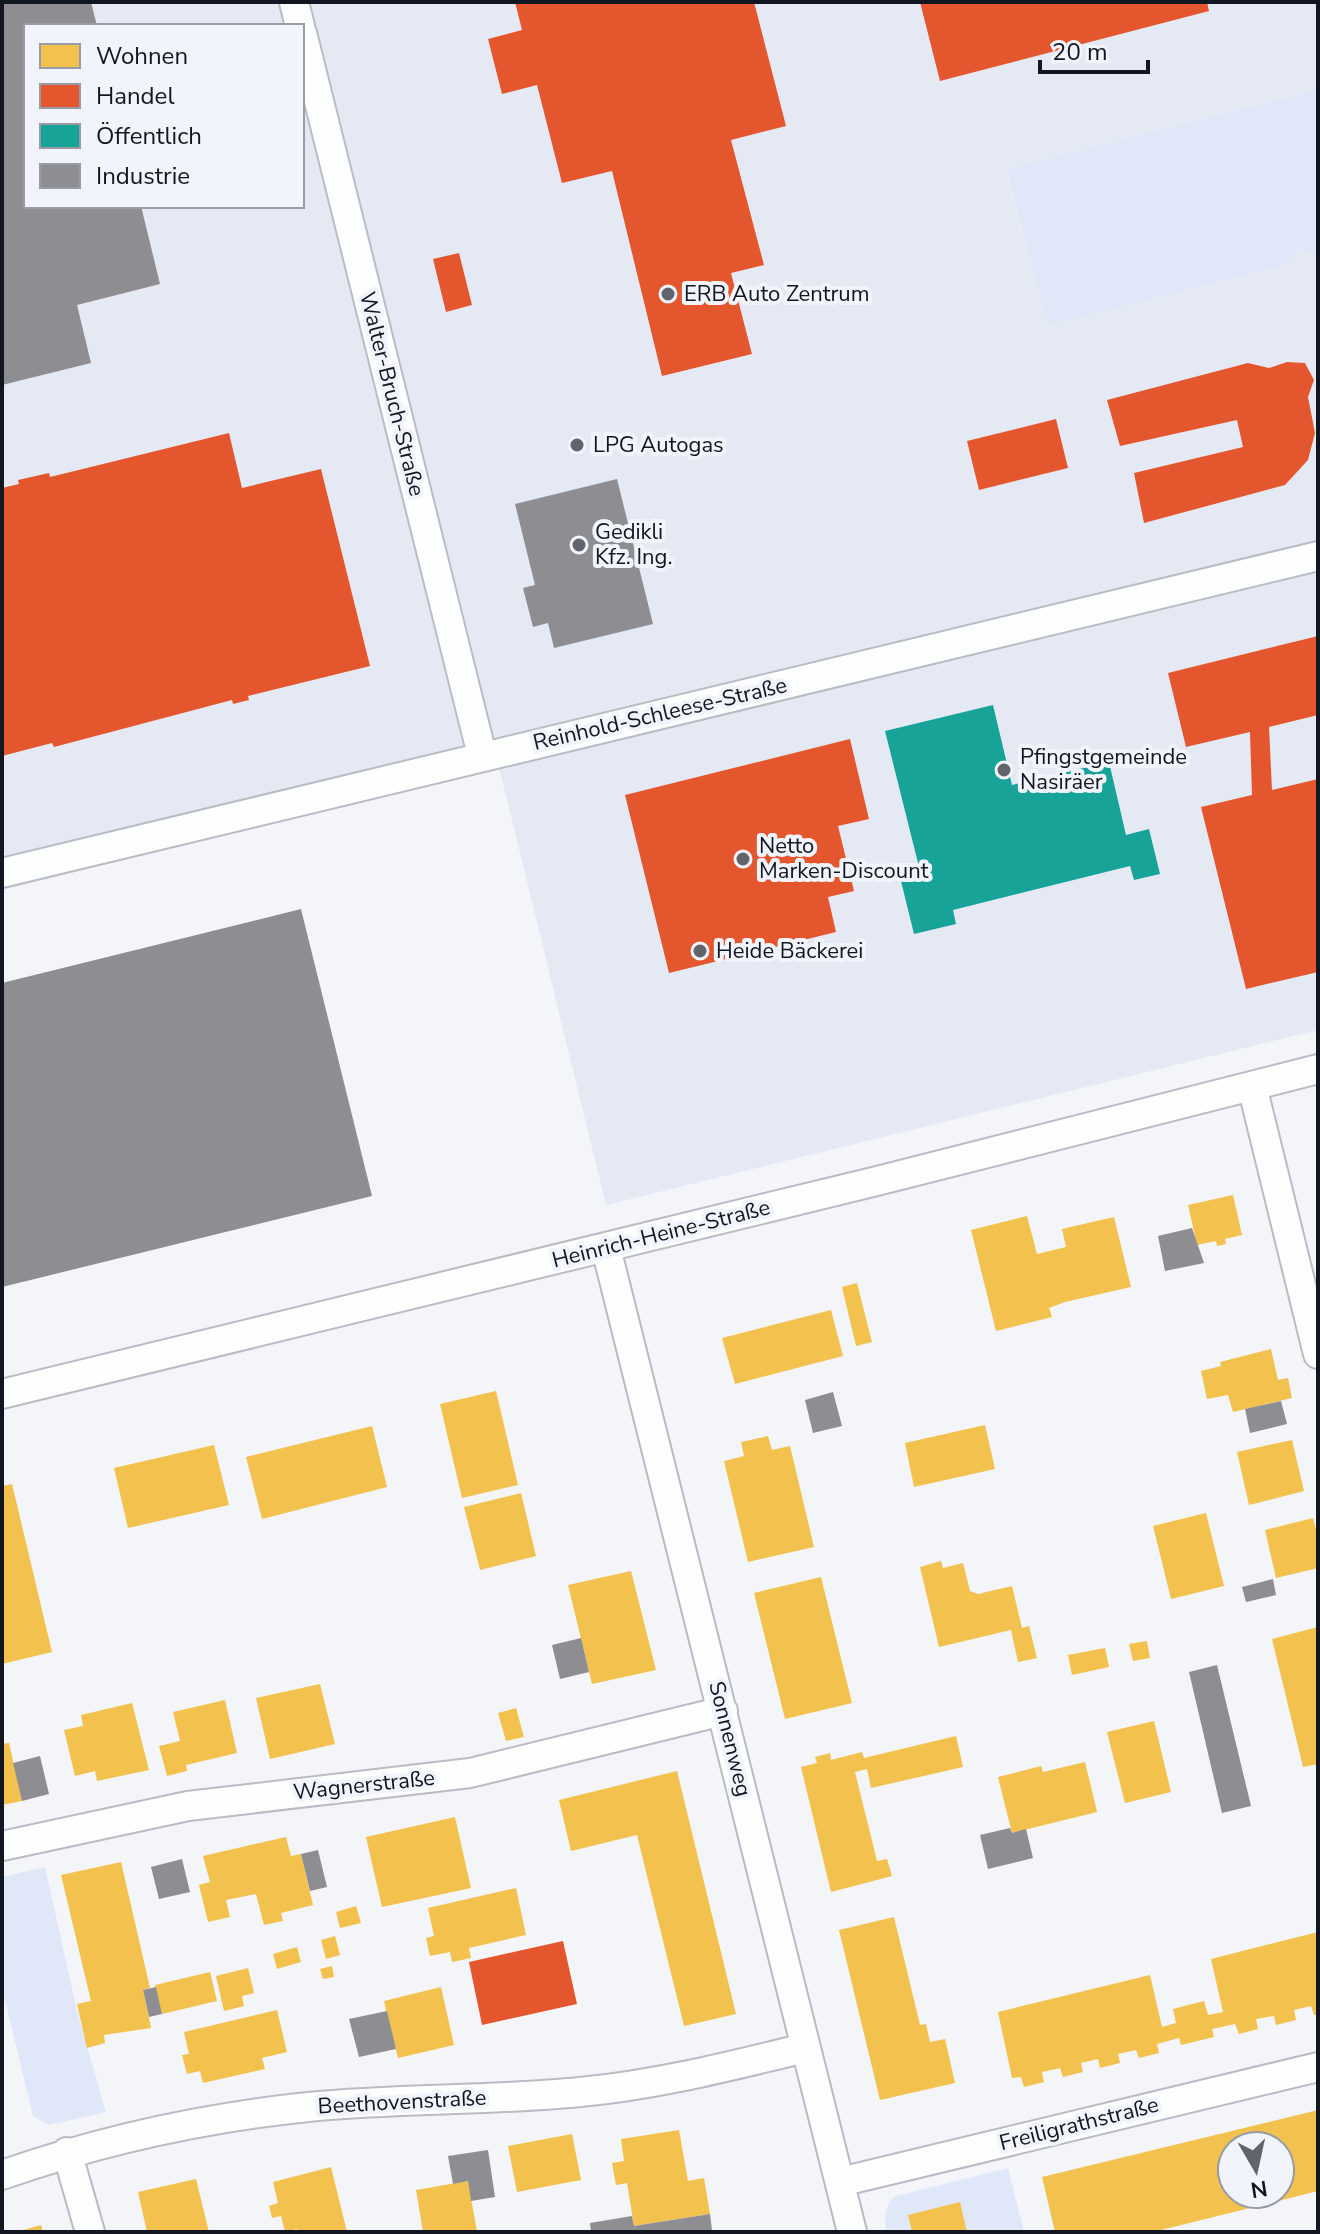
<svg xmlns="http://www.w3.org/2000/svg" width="1320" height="2234" font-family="'Nunito Sans',sans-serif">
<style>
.built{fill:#e5e9f4;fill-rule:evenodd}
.green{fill:#e0e7f9}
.homes{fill:#f2c14e;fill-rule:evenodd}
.shops{fill:#e4572e}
.public{fill:#17a398}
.industry{fill:#8d8d92}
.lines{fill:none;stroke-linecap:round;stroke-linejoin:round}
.street-casing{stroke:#b9bcc4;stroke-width:32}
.street{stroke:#fdfefe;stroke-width:28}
.poi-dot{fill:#61646d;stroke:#f1f4fb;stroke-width:3}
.labels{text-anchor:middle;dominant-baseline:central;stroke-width:8;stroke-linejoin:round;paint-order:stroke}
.poi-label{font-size:22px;fill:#121621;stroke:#f1f4fb;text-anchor:start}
.street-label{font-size:22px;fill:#121621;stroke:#f1f4fb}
</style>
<rect width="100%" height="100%" fill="#f3f5f9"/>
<path class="built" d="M2 2H1318V1030L606 1205 499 767 2 890ZM26 26H302V206H26Z"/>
<path class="green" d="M1318 90V256L1300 247 1288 264 1048 325 1008 169Z
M45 1867 77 2011 106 2112 49 2125 33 2116 2 1988V1877Z
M1008 2168 1024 2232H967L959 2203 908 2215 912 2232H887C884 2219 884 2204 896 2196Z"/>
<path class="homes" d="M1233 1195 1242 1235 1225 1239 1226 1244 1217 1246 1216 1241 1197 1245 1188 1205Z
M1027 1216 1037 1254 1066 1247 1062 1229 1114 1217 1131 1287 1065 1302 1049 1308 1052 1317 996 1331 971 1230Z
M857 1283 872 1342 856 1346 842 1287Z
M831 1310 843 1356 735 1384 722 1338Z
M1271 1349 1278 1380 1288 1378 1292 1398 1233 1412 1228 1395 1207 1399 1201 1371 1221 1366 1220 1362Z
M496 1391 518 1485 462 1498 440 1404Z
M985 1425 995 1469 914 1487 905 1443Z
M372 1426 387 1487 262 1519 246 1457Z
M768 1436 772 1450 790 1446 814 1547 748 1562 724 1461 744 1456 741 1442Z
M1292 1440 1304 1491 1249 1505 1237 1452Z
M214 1445 229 1505 128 1528 114 1468Z
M12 1484 52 1652 2 1664V1486Z
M521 1493 536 1556 480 1570 464 1507Z
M1206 1513 1224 1586 1171 1599 1153 1526Z
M1313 1518 1318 1537V1568L1276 1578 1265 1530Z
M941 1561 943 1568 963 1563 970 1591 978 1594 1012 1586 1022 1628 1029 1626 1037 1658 1018 1662 1011 1630 939 1647 920 1567Z
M631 1571 656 1670 592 1684 568 1585Z
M821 1577 852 1703 785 1719 754 1593Z
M1318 1627V1764L1303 1767 1272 1639Z
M1147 1641 1150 1658 1133 1661 1129 1644Z
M1105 1648 1109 1667 1072 1675 1068 1655Z
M320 1684 335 1744 270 1759 256 1698Z
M225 1700 237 1753 186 1765 187 1771 167 1776 159 1746 180 1741 173 1712Z
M132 1703 149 1770 97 1781 95 1771 75 1776 64 1730 83 1726 81 1715Z
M516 1708 524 1737 506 1741 498 1713Z
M1154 1721 1171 1792 1125 1803 1107 1732Z
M956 1736 963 1767 871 1788 867 1769 855 1772 877 1861 887 1859 892 1876 831 1892 801 1767 817 1763 815 1757 830 1753 831 1760 862 1752 864 1758Z
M9 1743 22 1801 2 1805V1744Z
M1085 1762 1097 1812 1012 1833 998 1777 1041 1766 1043 1772Z
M677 1771 736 2014 684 2026 637 1835 571 1851 559 1800Z
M455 1817 471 1888 382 1907 366 1837Z
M286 1837 291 1856 301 1854 313 1905 281 1913 283 1921 264 1925 256 1894 226 1900 230 1917 208 1922 199 1885 210 1882 203 1856Z
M121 1862 150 1988 143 1990 151 2028 104 2035 105 2043 87 2048 77 2004 91 2001 61 1875Z
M516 1888 526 1935 469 1948 471 1958 452 1962 450 1952 430 1956 426 1938 434 1936 428 1908Z
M356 1906 361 1923 340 1928 336 1912Z
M894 1917 920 2025 926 2024 930 2042 945 2039 955 2083 880 2100 839 1930Z
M1318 1932V2015H1314L1311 2006 1294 2010 1296 2020 1276 2025 1274 2016 1256 2019 1258 2029 1239 2034 1235 2024 1212 2029 1214 2037 1181 2045 1179 2038 1157 2044 1159 2053 1139 2058 1136 2050 1118 2054 1120 2063 1100 2068 1098 2059 1081 2063 1083 2072 1063 2077 1060 2068 1042 2072 1044 2082 1024 2087 1021 2077 1012 2078 998 2012 1150 1975 1162 2027 1176 2023 1173 2009 1204 2001 1208 2015 1223 2012 1211 1959Z
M335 1936 340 1955 326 1959 321 1940Z
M297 1947 301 1962 277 1969 273 1954Z
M332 1966 334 1977 323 1979 320 1969Z
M248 1968 254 1993 242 1996 244 2006 224 2011 216 1976Z
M210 1972 217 2001 162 2014 155 1985Z
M441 1987 454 2045 398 2058 384 2001Z
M277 2010 287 2052 262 2058 265 2069 203 2083 200 2071 187 2074 182 2055 189 2054 184 2032Z
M1318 2110V2191L1153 2232H1055L1042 2177ZM1232 2146H1280V2194H1232Z
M679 2130 688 2181 704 2178 710 2214 634 2226 627 2183 616 2185 612 2163 624 2161 621 2139Z
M572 2134 581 2180 517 2192 508 2146Z
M331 2167 347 2232H298L297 2229 285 2232 281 2216 272 2218 269 2206 278 2203 273 2182Z
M196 2179 209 2232H147L138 2192Z
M468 2181 477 2232H423L416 2190Z
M960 2202 967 2232H912L908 2215Z
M41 2225 43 2232H20V2231Z"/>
<path class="shops" d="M515 2H754L786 126 731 140 764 265 731 273 752 354 662 376 612 171 562 183 537 85 502 94 488 39 522 30Z
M920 2H1207L1209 11 940 81Z
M459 253 472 305 446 312 433 259Z
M1287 362 1305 363 1314 380 1308 397 1315 433 1308 460 1285 485 1144 523 1134 473 1243 447 1237 420 1120 446 1107 400 1248 363 1269 368Z
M1056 419 1068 468 979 490 967 441Z
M229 433 242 488 321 469 370 666 248 696 249 700 233 704 232 700 54 747 52 743 2 756V488L19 484 18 480 49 473 50 477Z
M1318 636V715L1269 727 1272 790 1318 779V972L1246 989 1201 807 1252 795 1250 732 1186 747 1168 673Z
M850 739 869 819 838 826 854 891 828 897 836 932 669 973 625 795Z
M563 1941 577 2004 482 2025 469 1962Z"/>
<path class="public" d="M993 705 1012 785 1109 762 1126 835 1149 829 1160 874 1134 880 1130 866 953 910 956 924 914 934 899 873 919 867 885 731Z"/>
<path class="industry" d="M2 2H91L97 26H26V206H141L160 284 77 305 91 363 2 385Z
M617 479 653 624 554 648 548 623 533 627 523 588 535 585 515 504Z
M301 909 372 1196 2 1287V983Z
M1192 1228 1204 1263 1165 1271 1158 1236Z
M833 1392 842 1426 813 1433 805 1400Z
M1281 1401 1287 1424 1250 1433 1245 1409Z
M1273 1579 1276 1595 1246 1602 1242 1587Z
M581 1638 589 1672 560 1679 552 1645Z
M1217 1665 1251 1806 1222 1813 1189 1672Z
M40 1756 49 1794 22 1801 13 1763Z
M1010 1828 1012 1833 1026 1829 1033 1858 988 1869 980 1835Z
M318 1850 327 1887 310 1891 301 1854Z
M182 1859 190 1892 159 1899 151 1867Z
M156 1987 162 2014 149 2017 143 1990Z
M387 2011 396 2049 359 2057 349 2019Z
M488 2150 495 2197 471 2201 468 2181 453 2184 448 2156Z
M710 2214 712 2230 703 2232H591L590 2223 632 2216 634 2226Z"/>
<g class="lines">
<g class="street-casing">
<path id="street" d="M294 2 300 26
M302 33 482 755
M2 873 1318 556
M1252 1086 1318 1354
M606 1248 852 2232
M2 1394 877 1181 1318 1069
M2 1846 188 1806 470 1773 723 1711
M67 2152 90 2232
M2 2175C102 2140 202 2118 308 2107 398 2098 490 2101 580 2092 656 2085 731 2066 805 2048
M840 2182 1318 2067"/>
</g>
<use href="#street" class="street"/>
</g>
<g class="poi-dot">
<circle cx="668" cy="294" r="8"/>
<circle cx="577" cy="445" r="8"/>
<circle cx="579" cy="545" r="8"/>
<circle cx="1004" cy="770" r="8"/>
<circle cx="743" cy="859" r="8"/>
<circle cx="700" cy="951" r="8"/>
</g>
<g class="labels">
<g class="poi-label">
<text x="684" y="294">ERB Auto Zentrum</text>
<text x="593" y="445">LPG Autogas</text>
<text x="595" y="532">Gedikli<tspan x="595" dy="25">Kfz. Ing.</tspan></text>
<text x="1020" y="757">Pfingstgemeinde<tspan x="1020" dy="25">Nasiräer</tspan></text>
<text x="759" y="846">Netto<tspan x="759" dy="25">Marken-Discount</tspan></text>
<text x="716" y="951">Heide Bäckerei</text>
</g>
<g class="street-label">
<text transform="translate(392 394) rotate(76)">Walter-Bruch-Straße</text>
<text transform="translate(660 714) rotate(-13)">Reinhold-Schleese-Straße</text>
<text transform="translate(661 1234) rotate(-14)">Heinrich-Heine-Straße</text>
<text transform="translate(730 1739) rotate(76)">Sonnenweg</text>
<text transform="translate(364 1785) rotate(-6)">Wagnerstraße</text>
<text transform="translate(402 2102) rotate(-3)">Beethovenstraße</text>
<text transform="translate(1079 2124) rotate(-14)">Freiligrathstraße</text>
</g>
</g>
<rect width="1320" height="2234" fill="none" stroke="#121621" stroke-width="8"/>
<rect x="24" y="24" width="280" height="184" fill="#f1f4fb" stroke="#989ba4" stroke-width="2"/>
<rect x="40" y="44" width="40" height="24" fill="#f2c14e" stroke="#989ba4" stroke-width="2"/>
<text x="96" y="64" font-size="24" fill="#121621">Wohnen</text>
<rect x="40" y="84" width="40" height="24" fill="#e4572e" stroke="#989ba4" stroke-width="2"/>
<text x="96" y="104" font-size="24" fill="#121621">Handel</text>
<rect x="40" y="124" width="40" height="24" fill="#17a398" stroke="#989ba4" stroke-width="2"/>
<text x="96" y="144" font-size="24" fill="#121621">Öffentlich</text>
<rect x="40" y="164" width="40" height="24" fill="#8d8d92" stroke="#989ba4" stroke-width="2"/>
<text x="96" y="184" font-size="24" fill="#121621">Industrie</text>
<g transform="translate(1256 2170) rotate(171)"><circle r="38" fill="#f1f4fb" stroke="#989ba4" stroke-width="2"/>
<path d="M0-6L14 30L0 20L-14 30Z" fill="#61646d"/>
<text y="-12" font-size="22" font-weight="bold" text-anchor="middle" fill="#121621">N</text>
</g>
<path d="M1040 60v12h108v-12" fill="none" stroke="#121621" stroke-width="4"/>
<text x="1052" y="60" font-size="24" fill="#121621" stroke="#f1f4fb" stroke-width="6" paint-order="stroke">20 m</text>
</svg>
